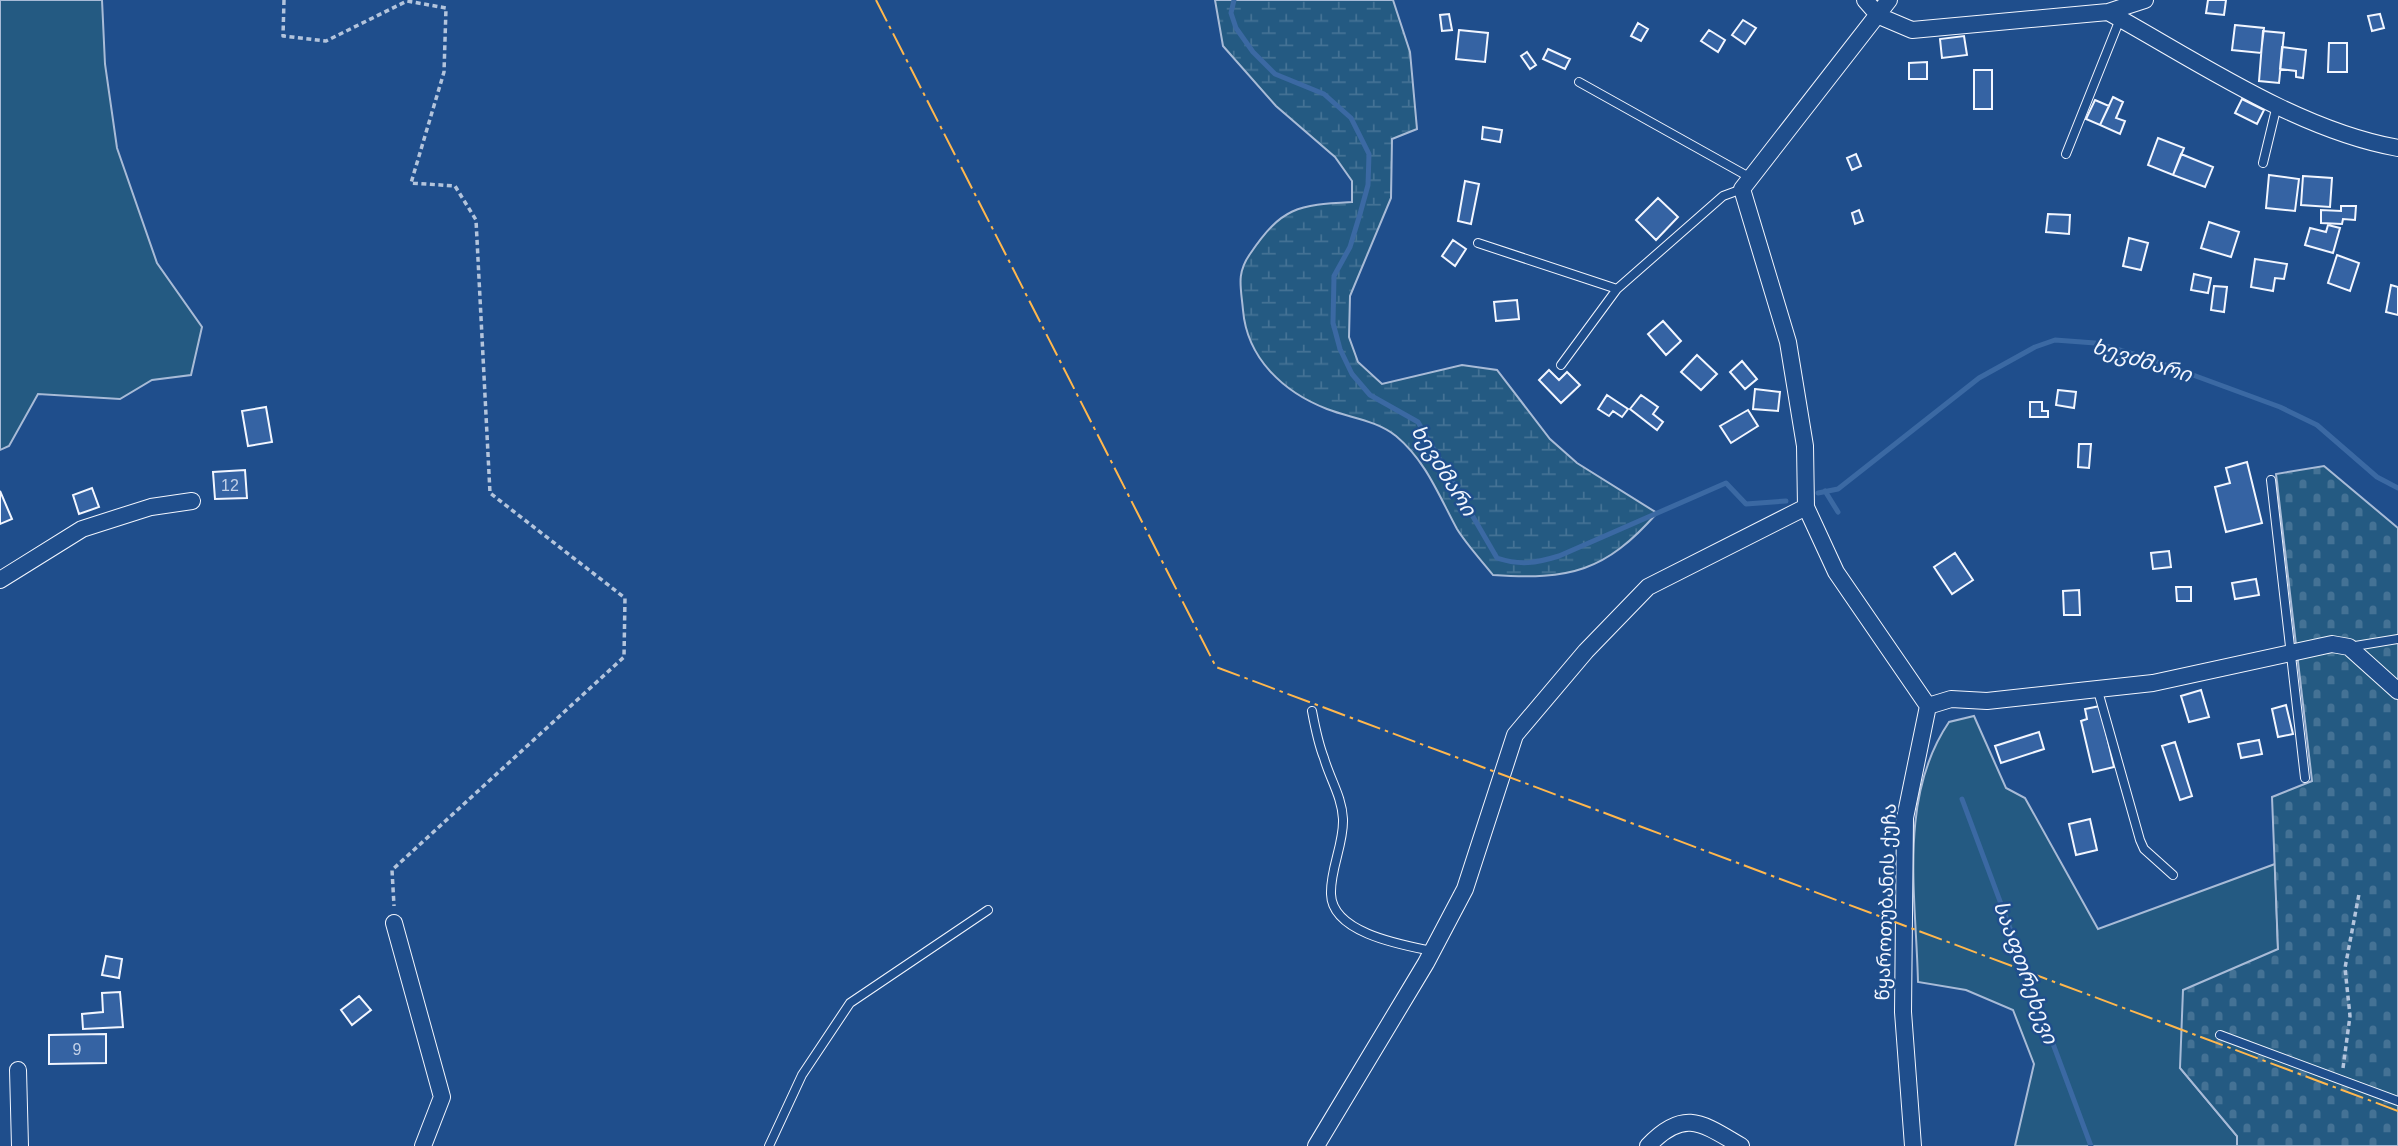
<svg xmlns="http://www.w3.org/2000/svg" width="2398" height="1146" font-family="Helvetica,'Noto Sans Georgian',sans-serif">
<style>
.grass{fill:#245a82;stroke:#a8bbd7;stroke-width:2}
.wetland{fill:url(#wetland-marsh);stroke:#a8bbd7;stroke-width:2}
.cemetery{fill:url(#cemetery-stones);stroke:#a8bbd7;stroke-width:2}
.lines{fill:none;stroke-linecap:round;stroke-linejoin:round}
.stream{stroke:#3b69a3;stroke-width:5}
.building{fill:#3563a3;stroke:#f2f6ff;stroke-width:2}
.service-casing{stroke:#f2f6ff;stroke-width:10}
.minor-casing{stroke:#f2f6ff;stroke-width:18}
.path{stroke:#b3c4dc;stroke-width:3.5;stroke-dasharray:5 3.5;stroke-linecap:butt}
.service{stroke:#1f4e8c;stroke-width:8}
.minor{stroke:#1f4e8c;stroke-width:16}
.power{stroke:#ffb74d;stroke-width:2;stroke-dasharray:24 5 3.5 5;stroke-linecap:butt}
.labels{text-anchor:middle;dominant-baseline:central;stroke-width:5;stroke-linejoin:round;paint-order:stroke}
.number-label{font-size:16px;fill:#c3d1e8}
.street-label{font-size:19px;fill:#f2f6ff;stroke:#1f4e8c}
.water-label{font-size:21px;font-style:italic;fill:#f2f6ff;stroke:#1f4e8c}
</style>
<defs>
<pattern id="wetland-marsh" width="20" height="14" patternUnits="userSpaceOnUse" patternTransform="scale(1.75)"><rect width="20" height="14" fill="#245a82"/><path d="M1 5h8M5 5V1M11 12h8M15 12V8" fill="none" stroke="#447295"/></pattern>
<pattern id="cemetery-stones" width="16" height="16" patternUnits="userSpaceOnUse" patternTransform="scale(1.75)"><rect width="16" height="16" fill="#245a82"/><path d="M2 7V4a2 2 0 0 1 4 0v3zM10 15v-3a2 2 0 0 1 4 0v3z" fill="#447295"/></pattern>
</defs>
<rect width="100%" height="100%" fill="#1f4e8c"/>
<path class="grass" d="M0 0H102L105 64 117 148 157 263 202 327 191 375 152 380 120 399 38 394 9 446 0 450Z
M1974 716 2006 788 2025 798 2098 929 2275 864 2278 949 2180 1068 2237 1136V1146H2015L2034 1064 2013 1010 1966 990 1918 982C1916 895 1898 797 1949 722Z"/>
<path class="wetland" d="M1215 0H1393L1410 52 1417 129 1392 139 1391 198 1350 296 1349 337 1358 362 1382 384 1462 365 1497 370 1550 439 1577 463 1657 513C1605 572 1570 580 1493 575 1481 560 1467 545 1457 529 1439 496 1426 461 1396 436 1376 420 1350 418 1327 409 1283 392 1247 358 1243 310 1241 287 1236 274 1250 254 1282 207 1297 205 1352 202V181L1335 157 1276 106 1223 46Z"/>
<path class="cemetery" d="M2324 466 2398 528V1146H2237V1136L2180 1068 2183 990 2278 949 2272 797 2312 781 2276 474Z"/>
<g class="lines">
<path class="stream" d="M1234 0 1231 13 1236 28 1253 52 1275 74 1324 94 1351 118 1369 154 1368 185 1360 214 1350 247 1334 276 1333 323 1340 349 1352 374 1370 395 1418 422 1497 558C1521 566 1536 563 1559 556L1726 483 1746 504 1786 501
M1825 491 1838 512
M1818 493 1838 489 1979 378 2035 347 2055 340 2095 343 2144 357 2280 407 2317 425 2377 477 2398 488
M1962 799 2091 1146"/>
</g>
<path class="building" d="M2208 0H2226L2224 15 2206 13Z
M1449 14 1452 30 1442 31 1440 15Z
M2380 14 2384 28 2372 31 2368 16Z
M1743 20 1756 28 1745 44 1732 35Z
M1638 23 1648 29 1641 41 1631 36Z
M2235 25 2264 28 2261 53 2232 50Z
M1459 30 1488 33 1485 62 1456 59Z
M1709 30 1725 40 1718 52 1701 41Z
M2263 31 2284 33 2279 83 2259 81Z
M1964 36 1967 55 1942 58 1940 39Z
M2329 43H2347V72H2328Z
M2282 47 2306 50 2303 78 2296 77V71L2280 69Z
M1548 49 1570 59 1565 69 1543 59Z
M1527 52 1536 65 1530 69 1521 56Z
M1927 62V79H1909V63Z
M1974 70H1992V109H1974Z
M2113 97 2123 102 2116 118 2125 121 2120 134 2100 125Z
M2242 99 2264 110 2257 124 2235 113Z
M2095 100 2109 106 2100 125 2086 119Z
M1483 127 1502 130 1500 142 1482 139Z
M2158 138 2184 148 2173 175 2148 165Z
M1856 154 1861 166 1852 170 1847 158Z
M2181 154 2213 167 2205 187 2173 175Z
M2269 175 2299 179 2295 211 2266 208Z
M2303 176 2332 178 2330 207 2301 205Z
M1465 181 1479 184 1471 224 1458 221Z
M1658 198 1678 217 1656 240 1636 220Z
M2341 206H2356L2355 220 2343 219 2342 224 2321 223V210L2341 211Z
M1859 210 1863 221 1855 224 1852 213Z
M2048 214 2070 215 2069 234 2046 232Z
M2209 222 2239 232 2231 257 2201 248Z
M2328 225 2340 228 2333 253 2305 245 2310 228 2326 232Z
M2129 238 2148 243 2141 270 2123 266Z
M1453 240 1466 249 1455 266 1442 256Z
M2337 255 2359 263 2350 291 2328 283Z
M2255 259 2287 264 2284 279 2275 278 2273 291 2251 287Z
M2194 274 2211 278 2208 293 2191 290Z
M2391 285 2398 287V315L2386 312Z
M2214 286 2227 287 2224 312 2211 310Z
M1517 300 1519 319 1496 321 1494 302Z
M1663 321 1681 341 1666 355 1648 334Z
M1697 355 1717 374 1701 390 1681 372Z
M1742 361 1757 379 1745 389 1730 372Z
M1549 370 1559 380 1567 372 1580 385 1561 403 1539 380Z
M1755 389 1780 392 1778 411 1753 409Z
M2058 390 2076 392 2074 408 2056 405Z
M1607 395 1628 409 1622 417 1613 411 1609 416 1598 409Z
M1641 395 1658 407 1653 414 1663 422 1657 430 1630 409Z
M2030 402H2042V411H2048V417H2030Z
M266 407 272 442 248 446 242 411Z
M1748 410 1758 426 1731 443 1720 426Z
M2079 444H2091L2089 468 2078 467Z
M2247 462 2262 523 2226 532 2215 487 2230 483 2226 468Z
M245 470 247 498 215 499 213 472Z
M92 488 99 507 79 514 73 495Z
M0 491 12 519 0 524Z
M2169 551 2171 567 2153 569 2151 553Z
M1955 553 1973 580 1952 594 1934 567Z
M2256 579 2259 595 2235 599 2232 583Z
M2176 587H2191V601H2177Z
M2079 590 2080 615H2064L2063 591Z
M2201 690 2209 717 2189 722 2181 696Z
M2286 705 2293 734 2278 737 2272 709Z
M2100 706 2114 767 2093 772 2081 721 2087 719 2085 709Z
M2039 732 2044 749 2001 763 1995 746Z
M2259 740 2262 754 2241 758 2238 744Z
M2175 742 2192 796 2180 800 2162 746Z
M2090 819 2097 850 2076 855 2069 824Z
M106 956 122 959 119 978 102 975Z
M120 992 123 1027 83 1029 82 1014 103 1012 102 993Z
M359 996 371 1010 352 1025 341 1010Z
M106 1034V1063L49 1064V1035Z"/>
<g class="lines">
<g class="service-casing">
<path id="service" d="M1579 82 1751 178
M2066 154 2120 19
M2263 163 2277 105
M1478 243 1617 289
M1561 365 1617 289 1723 196 1742 189
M2271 480 2305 778
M2349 647 2398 639
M2098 691 2140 840 2144 849 2173 875
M1312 711C1315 727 1318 743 1324 758 1330 779 1342 797 1343 819 1344 844 1330 869 1331 894 1332 933 1402 945 1432 951
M2220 1035 2398 1101
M769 1146 802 1075 850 1003 988 910"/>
</g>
<g class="minor-casing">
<path id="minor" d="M1865 0 1879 16 1912 30 2108 12 2145 0
M1889 0 1742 189 1788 342 1805 446 1806 507 1836 572 1928 706 1905 818 1903 1012 1913 1146
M2108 12C2197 61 2297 130 2398 148
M0 580 82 529 151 507 192 501
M1928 706 1951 699 1987 701 2153 683 2332 644 2349 647 2398 691
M394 923 442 1097 423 1146
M18 1070 20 1146
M1316 1146 1426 963 1465 889 1515 735 1586 651 1648 587 1806 507
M1648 1146C1684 1108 1702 1123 1741 1146"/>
</g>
<path class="path" d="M284 0 283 36 326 41 407 1 446 8 444 72 411 183 455 186 476 220 490 493 625 598 624 657 392 870 394 906
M2343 1068 2350 1016 2345 968 2359 894"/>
<use href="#service" class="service"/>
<use href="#minor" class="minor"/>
<path class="power" d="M876 0 1216 667 2398 1111"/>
</g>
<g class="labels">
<g class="number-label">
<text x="230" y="485">12</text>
<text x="77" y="1049">9</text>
</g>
<g class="street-label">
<text transform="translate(1886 902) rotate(-88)">წყაროთუბანის ქუჩა</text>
</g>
<g class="water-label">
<text transform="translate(2142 360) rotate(17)">ხევძმარი</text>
<text transform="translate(1444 470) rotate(58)">ხევძმარი</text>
<text transform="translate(2026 972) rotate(70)">სააფთრეხევი</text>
</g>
</g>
</svg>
